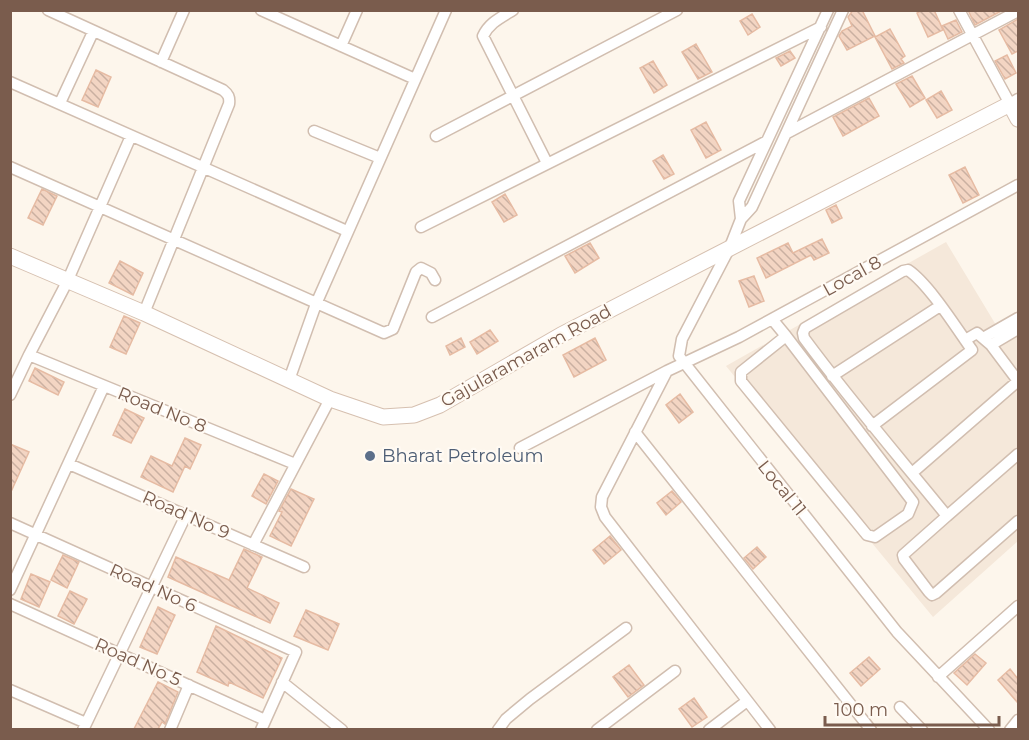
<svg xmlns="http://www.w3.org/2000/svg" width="1029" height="740" font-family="Montserrat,sans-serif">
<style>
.residential{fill:#f5e8da}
.building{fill:url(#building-back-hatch);stroke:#e6bba3;stroke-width:1.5}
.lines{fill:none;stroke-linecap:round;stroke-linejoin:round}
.street-casing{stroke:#d1beb0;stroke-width:13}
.secondary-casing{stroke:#d6c0b0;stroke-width:17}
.street{stroke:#fff;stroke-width:10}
.secondary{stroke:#fff;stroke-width:15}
.service-dot{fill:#5c6f8a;stroke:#fffaf3;stroke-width:2}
.labels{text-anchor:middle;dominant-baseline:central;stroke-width:4.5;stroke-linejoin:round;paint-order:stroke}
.street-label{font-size:18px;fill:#7a5c4d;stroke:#fffaf3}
.service-label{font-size:18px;fill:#4e5e75;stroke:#fffaf3;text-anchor:start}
</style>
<defs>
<pattern id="building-back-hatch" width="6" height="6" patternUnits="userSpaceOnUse" patternTransform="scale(1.5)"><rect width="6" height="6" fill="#f3d5c3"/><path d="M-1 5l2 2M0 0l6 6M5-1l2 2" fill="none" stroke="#cab0a1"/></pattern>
</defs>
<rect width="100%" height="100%" fill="#fdf6ec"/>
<path class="residential" d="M946 242 996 325 1018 312V541L933 617 726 366Z"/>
<path class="building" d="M853 10H862L875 36 847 50 839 36 842 31 852 26 848 17Z
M922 10H934L943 30 928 37 917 13Z
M968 10H1003L975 25Z
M752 14 760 27 748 35 740 21Z
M1018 19V51L1012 54 999 30Z
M956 20 962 32 948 39 942 26Z
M890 29 905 56 901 59 904 63 892 69 875 37Z
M696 44 712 72 698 79 682 52Z
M790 51 795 58 781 66 776 58Z
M1007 55 1016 73 1005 79 995 61Z
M653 61 667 85 654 93 640 68Z
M96 70 111 77 98 107 82 100Z
M912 76 925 98 910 107 896 84Z
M941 91 952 110 937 118 926 100Z
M869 98 879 116 843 136 833 117Z
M706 122 721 150 706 158 691 130Z
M663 155 674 174 664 179 653 161Z
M965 167 979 195 963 203 949 175Z
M42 189 57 196 43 225 28 218Z
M505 194 517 215 504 222 492 202Z
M836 205 842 218 832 223 826 210Z
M822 239 829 253 814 260 811 255 766 278 757 258 788 243 793 253Z
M590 243 599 258 575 273 565 256Z
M120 261 143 273 133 295 109 283Z
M754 276 764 301 749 307 739 281Z
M124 316 140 323 126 354 110 347Z
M490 330 498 341 477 354 470 342Z
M461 338 465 347 450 355 446 346Z
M595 338 606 360 574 377 563 355Z
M35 368 64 382 58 395 29 381Z
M680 394 693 412 679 423 666 405Z
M125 409 144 418 131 443 113 435Z
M185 438 201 445 190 469 185 466 173 492 141 477 151 456 172 466Z
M10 444 29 452 10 494Z
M264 474 278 481 266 504 252 496Z
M291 489 314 499 291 546 270 536 282 512 279 511Z
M672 491 681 502 666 515 657 503Z
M610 536 621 550 604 564 593 550Z
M757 547 766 557 753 569 744 558Z
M244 549 262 557 247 588 279 603 270 623 168 577 176 557 229 580Z
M63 555 79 562 67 588 51 580Z
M31 574 50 582 39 607 21 599Z
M70 591 87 599 74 624 58 616Z
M158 607 175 615 157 654 140 647Z
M306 610 339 624 328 650 294 636Z
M216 626 282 658 263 698 229 682 228 686 197 672Z
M975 654 986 663 967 685 954 673Z
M869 657 880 669 861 686 850 673Z
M629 665 644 685 628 697 613 677Z
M1010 669 1018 679V703L998 680Z
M158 682 178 692 165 724 162 722 158 729H134Z
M694 698 707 717 692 727 679 709Z"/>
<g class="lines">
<g class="street-casing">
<path id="street" d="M48 10 223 90C228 94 230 97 229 104L144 313
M261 10 415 79
M513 10C500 18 489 23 483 36L547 163
M843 10 752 207 741 219 730 247 682 339 679 356 897 632 989 730
M959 10 1010 104 1018 99
M341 46 357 10
M161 62 184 10
M10 82 347 231
M60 103 93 32
M314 131 380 158
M787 133 1018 11
M436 136 677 10
M10 167 384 333 393 329 416 272 421 268 431 273 435 280
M741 219 739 201 828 10
M421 227 821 27
M432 317 767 141
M772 319 786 336 913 502 908 514 875 537 867 535 741 381V372L786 336
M983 338 1018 318
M965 340 977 333 991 345 1018 381
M991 345 1018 329
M29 355 295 464
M832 376 940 306
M289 380 316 304 446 10
M10 395 29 355 67 282 131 136
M872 426 972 350C957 329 929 284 908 270L903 271 805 328 803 333 804 338C849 399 899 457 947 516L903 555 904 559 929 592 932 595 936 593 1018 521
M635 432 871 730
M520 448 667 371
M69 464 304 567
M912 473 1018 381
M947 516 1018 454
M10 523 296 652 261 730
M253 545 330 399
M10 590 104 386
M10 604 265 720
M938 677 1018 606
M282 682 342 730
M10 690 86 723
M900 707 922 730
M83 730 186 515
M170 730 189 685
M498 730 506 719 530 699 626 628
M597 730 675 671
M709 730 747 701
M770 730 605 517 601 507 602 497 667 371 739 337 1018 185
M1010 730 1018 720"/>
</g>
<g class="secondary-casing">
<path id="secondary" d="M10 256 144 313 330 399 383 417 414 415 440 405 561 335 1010 104 1018 119"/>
</g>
<use href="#street" class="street"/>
<use href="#secondary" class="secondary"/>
</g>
<circle class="service-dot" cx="370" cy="456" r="6"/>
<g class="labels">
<g class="street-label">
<text transform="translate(852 276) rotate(-29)">Local 8</text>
<text transform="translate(526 356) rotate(-29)">Gajularamaram Road</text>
<text transform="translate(162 410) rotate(22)">Road No 8</text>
<text transform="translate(782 488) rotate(51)">Local 11</text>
<text transform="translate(186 515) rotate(24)">Road No 9</text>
<text transform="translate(153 588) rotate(24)">Road No 6</text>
<text transform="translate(138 662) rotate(24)">Road No 5</text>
</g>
<g class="service-label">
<text x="382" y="456">Bharat Petroleum</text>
</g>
</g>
<rect width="1029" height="740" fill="none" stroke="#7a5c4d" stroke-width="24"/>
<path d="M825 716v9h174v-9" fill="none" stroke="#7a5c4d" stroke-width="3"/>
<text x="834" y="716" font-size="18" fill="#7a5c4d" stroke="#fffaf3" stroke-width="4.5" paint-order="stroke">100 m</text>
</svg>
